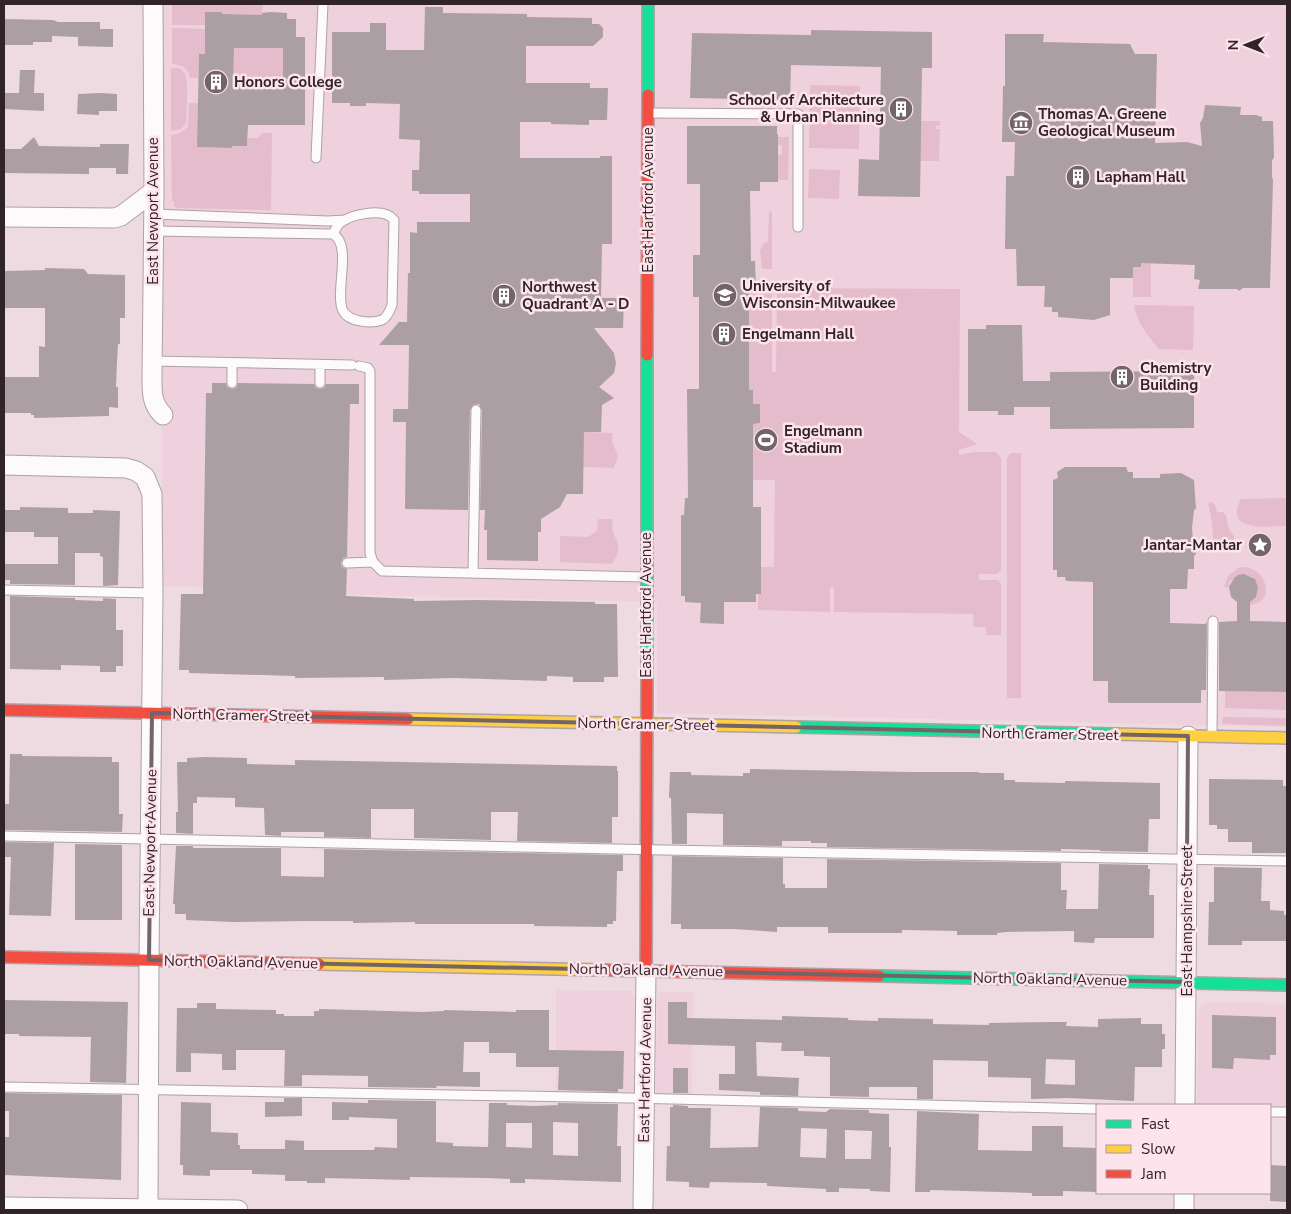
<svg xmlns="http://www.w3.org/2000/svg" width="1291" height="1214" font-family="'Nunito Sans',sans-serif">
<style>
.built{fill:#eed1dc}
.green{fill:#e5bccb}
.building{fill:#ac9fa3;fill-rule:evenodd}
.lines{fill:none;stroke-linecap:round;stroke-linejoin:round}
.lane-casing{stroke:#afa1a6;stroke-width:11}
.street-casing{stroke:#afa1a6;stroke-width:21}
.fast-casing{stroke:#afa1a6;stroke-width:14}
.slow-casing{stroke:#afa1a6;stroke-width:14}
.jam-casing{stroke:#afa1a6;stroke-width:14}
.lane{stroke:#fcfafa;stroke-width:9}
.street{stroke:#fcfafa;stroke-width:19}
.fast{stroke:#16e098;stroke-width:11}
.slow{stroke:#ffcf43;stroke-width:11}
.jam{stroke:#f24e42;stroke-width:11}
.marked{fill:none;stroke:#726469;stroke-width:4;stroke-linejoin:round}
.labels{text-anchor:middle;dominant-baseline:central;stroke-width:5;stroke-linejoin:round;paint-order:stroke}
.poi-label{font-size:15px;font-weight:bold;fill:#302428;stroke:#fde3ec;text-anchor:start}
.street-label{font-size:15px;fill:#302428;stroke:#fde3ec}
</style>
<rect width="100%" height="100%" fill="#eddbe1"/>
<path class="built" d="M162 4H1287V727L657 713V602L322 594V589L162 586Z
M556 990 631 991 635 999 634 1093 556 1091Z
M660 992H693L692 1094H656L657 995Z
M1213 1002 1287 1004V1106L1197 1104 1198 1012 1202 1005Z"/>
<path class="green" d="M172 4H263L262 15 222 14 205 25H172Z
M172 28 205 29V54H199L198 78H190C188 67 182 65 172 64Z
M234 42 283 48V86L233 85Z
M171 68C176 68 180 67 183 71 190 78 186 112 186 123L181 129 171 131Z
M810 85 860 86 859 149 809 148Z
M189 103H198L197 147 231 148 232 146H247L248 138H258L262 133H272L271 210 177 208 174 206V202L172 201 171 135 178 134 188 127Z
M920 121H940V125L936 126V129H940L939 161H920Z
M777 137H789L788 180H777V156L782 154V146L777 144Z
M809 169 840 170 839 199 808 198Z
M769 211 772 212V269H762L760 251 764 243 768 242Z
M1141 253 1151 255V297H1133V267H1141Z
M762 281H772V372H776L777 288 960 289 959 432 977 444 959 450V455L975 452H996L1001 458V570L997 574H979V580H998L1001 584V635H986V627H974L973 614 834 612V587L830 588V612L758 610V567H774L775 480H753V424L760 423V404H753L748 390 749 292 753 291 754 288H762Z
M1134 305 1194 306 1193 350 1159 349C1147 335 1137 323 1134 305Z
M584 432 613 433 612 441 618 456 614 468 583 467Z
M1011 453H1021V698H1007V458Z
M1287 498V526C1268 526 1223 533 1241 499Z
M1211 502 1215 505 1217 512H1223L1226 515 1229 530 1234 536V544L1232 548 1221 551 1214 547 1211 515 1208 504Z
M598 519H613C608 540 628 540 612 564L560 562V536L588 537 597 531Z
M1240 567C1266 565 1278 602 1250 605V602C1264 589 1258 572 1238 575L1230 582 1229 587H1224L1228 576Z
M1225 691 1287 692V710L1225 708Z
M1223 717 1287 718V726L1222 724Z"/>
<path class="building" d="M425 7H443V13L527 14V17L592 18V24H599L603 28V37L593 46H526V83H590V88H608L607 120H589V125L551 124V122H520V158H600V156H612V244H602L601 298H624L623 328H594L614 353 616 363 614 373 599 387 614 398 602 405 601 432H584L583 494H567L560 507 541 519V532H538V561L487 560V530H484L485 510H480L482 410 479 404 473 405 470 410 468 510 405 509 406 422H393V409H408L409 345H379L399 322H407L408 273H410V232L417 233V222H470V194H419V191H412V170H419L420 140 399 139 400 104 366 103V106H350V103H332V32H370V23H386V50H424Z
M205 12H222V14L262 15V13L270 12 287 13V19H296V37H305V125H248L247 146H232V148L197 147 199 54H205ZM234 48H283V86L233 85Z
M4 19 53 20 58 22H100V29H113V47L78 46V37L52 36V42H33V45H4Z
M811 30 932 32V68H922L920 197 858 196 859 159 879 160 881 67 791 65 790 100 690 98 692 33 811 35Z
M1005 34H1044L1043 42 1130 44 1135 54H1157L1155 143 1187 142 1202 146 1200 123 1203 118 1205 105 1241 107 1240 115H1256L1262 117V121H1273L1274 157 1272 161V177L1273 180 1270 288H1243L1239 291 1237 289H1198L1200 280 1194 279 1195 265 1141 263V267H1133V278H1110V315L1094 320 1058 317V312H1052V307H1044L1045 286H1017L1016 249H1005L1006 176H1014L1015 142H1002L1003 86H1005Z
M20 70H35L34 93H44V111L4 109V93H19Z
M101 93 117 94V111H99V115L77 114 78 94Z
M687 126H777V134H778V182H760V191H750L751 261H755L756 290H749V390H753V404H760V423L753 424V507H761V594H756V602H724V624L700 623 701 603 685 602V596H681V515H684L685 498H688L687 389H699V297H693V255H700V184H687Z
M34 137 39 146 100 147V144H129L128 174H116V168H89V174L4 173V149H21Z
M45 268 84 269 88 274 125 275V318H120V344H118L117 362 116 387H118V408L109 407V416L34 418V415H31V413H4V377H39V346L45 347V308H4V271L45 270Z
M986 325H1022L1023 381H1050V372L1194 371V428L1050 429V407H1014V415H998V411H968V329H986Z
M212 383H226L227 387 232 389 236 388 238 383 314 384 316 388 320 389 324 388 326 384H359V404H350L347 557 343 558 341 563 342 567 347 569 346 596 414 599V601L477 600 595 602V604H617L618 677H604V682H573V677L547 676V681L454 678 384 680V677L295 678V676L189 673V670H179L181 594H203L206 393H212Z
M1065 467H1126L1128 472H1133V478H1160V474L1181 473 1194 480 1196 509 1194 510 1192 528 1193 540 1196 542V554L1194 556V569H1188L1187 589H1170V623L1205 624 1207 622 1206 690H1201V703H1110L1108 702V681H1093V582L1066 581 1065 577H1057V570H1053V480L1058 478 1057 472Z
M20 507 68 508V513H93V510L120 511 118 585 103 586V557L100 556V553H75V585L10 584V580H4V564H58V537H34V532H4V510H20Z
M1244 574 1255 579 1258 587 1256 597 1250 602V621L1287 622V692L1219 691V622L1237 621V602L1231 597 1229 587 1234 578 1238 575Z
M10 596 75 598V600L103 601V598L116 599V630H123V666H116V672H100V666L61 665V670L10 669Z
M10 754H22V756L112 757V762H119V814H123L122 832 4 830V804H9Z
M205 757 247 758V764L295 765V760L617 766V771H618V817H612V843L517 841 518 812H491V840L414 838V809H371V838L324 837V832H281V836L265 835 264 808 235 807V798L197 797V803H193V834L176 833V812H178L177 762H187V758Z
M750 769 910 772H979V773H1004V780H1015V782L1065 783V781L1160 783V819H1149L1148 852 1100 851V850L1061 849V851L827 847V843H811V841H782V846L723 845V814L687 813V844H672L671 798H669L670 772H691V775L743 776V773H750Z
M1209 779 1283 780V786H1287V853H1252V842H1228V829H1217V825H1209Z
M4 842 54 843 51 916 9 915 11 857H4Z
M75 844 122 845V920H75Z
M176 846H193V848H281V876L324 877V849L623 855V871H617L616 921H613V924H607V927L534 926V924H415V922L353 923V921H306L234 922 186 920V914H175V904H173Z
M672 856 783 858V884H785V888H827V859L1061 863V890H1067L1066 909H1098L1099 864 1148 865V869H1150L1149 895H1154V938H1095L1094 943 1074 942V931L1006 932 997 933V935H957V931L902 930V933H828V927H777V932L734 929H681V924H671Z
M1214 867 1262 868 1261 901H1270V910L1284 911V915H1287V941H1242V945H1208L1209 902H1214Z
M4 1000 128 1002 126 1083 90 1082 91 1037 19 1036V1034H4Z
M668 1002H687V1018L782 1020V1016L848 1018V1020L878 1021V1018L933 1019V1024L989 1025V1023L1052 1022H1067L1066 1026 1098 1027V1019L1141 1018V1024H1162V1034H1165V1049H1162V1067H1135L1134 1101 1068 1098 1031 1099V1078L988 1077V1061L933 1060V1099H917V1087H869V1097L830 1096V1057L804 1056V1051H781L782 1043 756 1042 757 1076 799 1078 798 1096 760 1095V1092L719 1090V1074H735V1046L668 1044ZM1046 1059 1075 1060V1085L1045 1084Z
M197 1003H216V1009L276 1010V1014H284V1016H314V1011H319V1009L423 1012 444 1011V1010L516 1012V1010H549V1050L624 1051 623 1089H618V1092L558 1090 559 1067H516V1053H489V1042H464L463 1072H480V1087L437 1086 436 1088 368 1087V1076L302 1075V1086H284L285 1050H236V1070H222V1054L191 1053V1072H176L177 1008H197Z
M1212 1015 1276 1017V1055H1270V1060L1234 1058 1233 1069 1212 1068Z
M673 1068H688V1093H673Z
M4 1093 122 1095 121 1180 4 1175V1137H9V1111H4Z
M284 1098H302V1116L265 1117V1102H284Z
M368 1100 436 1101V1142L453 1143V1146L488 1147 489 1103H507V1105L534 1106 558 1105V1103L618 1104 617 1146H621V1182L525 1179V1183H510V1179L487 1178 410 1177V1180L325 1178V1183H307V1181H285V1175L252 1174V1170H210V1176L183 1175V1165H180L181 1102 211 1103V1132L238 1133V1145H240V1149H285V1140L304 1141V1150H374L375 1147 397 1148V1119L349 1117V1120H332V1102L368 1103ZM553 1122 578 1123V1156L553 1155ZM506 1123H532V1148L506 1147Z
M673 1105 688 1106V1108H711L710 1148 758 1147 760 1107 798 1108V1111L826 1112 830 1109 869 1110V1113L889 1114V1147H891L890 1192 870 1191V1189L839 1188V1192H826V1189L767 1186V1183L710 1182 709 1188 689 1187V1182L666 1181 667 1146H670V1107H673ZM801 1128 827 1129 826 1158 800 1157ZM845 1130 872 1131 871 1159H845Z
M917 1111 979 1114 978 1150 1032 1151V1126H1063V1147L1097 1148V1192L1063 1191V1196H1032V1193L930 1190V1192H915Z
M1270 1165 1287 1166V1202L1270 1201Z"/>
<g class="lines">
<g class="lane-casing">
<path id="lane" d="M651 113 798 114V227
M316 158 323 4
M154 214 328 221 345 220
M153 231 333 234C353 245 334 293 343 311 349 322 371 324 382 320 388 317 390 310 392 305L394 220C384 207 350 214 339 224 336 227 335 231 333 234
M152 361 352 365
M232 363V383
M359 366 368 368 370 371V553L373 562 382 571 645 577
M320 383V365
M347 563 373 562
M473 573 476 410
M4 590 153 593
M1212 734 1213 621
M4 836 663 850 1287 861
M4 1087 630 1098 1097 1109
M1270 1112H1287"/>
</g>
<g class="street-casing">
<path id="street" d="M153 4 154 191 152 379C152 394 152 404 163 415
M4 217 114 218 121 216 154 191
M4 465 126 468 136 471 145 477 152 494 153 593 149 960 148 1210
M1185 1105 1188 736
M643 1206 646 971
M4 1207 238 1210
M1184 1210V1193"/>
</g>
<g class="fast-casing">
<path id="fast" d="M648 95V4
M647 680V355
M796 727 1114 734
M879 976 1287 985"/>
</g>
<g class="slow-casing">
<path id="slow" d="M408 719 796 727
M1114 734 1287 738
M319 964 602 970"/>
</g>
<g class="jam-casing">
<path id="jam" d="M647 355 648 95
M4 710 408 719
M4 957 319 964
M602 970 879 976
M646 971 647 680"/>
</g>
<use href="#lane" class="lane"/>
<use href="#street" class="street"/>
<use href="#fast" class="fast"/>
<use href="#slow" class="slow"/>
<use href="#jam" class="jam"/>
</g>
<path class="marked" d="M152 713 1188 736 1186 982 149 960Z"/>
<defs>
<g id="building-disc" transform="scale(1.25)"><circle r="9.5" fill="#726469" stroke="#fde3ec"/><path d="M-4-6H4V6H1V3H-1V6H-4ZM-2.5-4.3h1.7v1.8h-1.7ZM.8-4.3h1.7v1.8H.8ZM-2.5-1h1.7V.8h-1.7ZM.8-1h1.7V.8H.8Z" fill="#fff"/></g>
<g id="museum-disc" transform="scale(1.25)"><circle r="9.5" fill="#726469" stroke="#fde3ec"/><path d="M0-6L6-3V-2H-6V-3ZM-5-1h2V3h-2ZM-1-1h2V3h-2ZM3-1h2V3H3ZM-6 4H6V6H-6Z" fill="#fff"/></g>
<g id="university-disc" transform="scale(1.25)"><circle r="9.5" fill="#726469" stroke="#fde3ec"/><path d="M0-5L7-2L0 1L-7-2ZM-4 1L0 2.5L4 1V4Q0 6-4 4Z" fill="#fff"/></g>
<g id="stadium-disc" transform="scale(1.25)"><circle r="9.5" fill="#726469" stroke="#fde3ec"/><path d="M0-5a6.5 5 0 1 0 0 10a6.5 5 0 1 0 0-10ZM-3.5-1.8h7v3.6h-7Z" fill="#fff"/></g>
<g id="sight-disc" transform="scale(1.25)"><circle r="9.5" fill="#726469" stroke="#fde3ec"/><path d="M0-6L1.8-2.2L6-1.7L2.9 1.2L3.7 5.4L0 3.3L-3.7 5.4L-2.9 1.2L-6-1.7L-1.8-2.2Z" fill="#fff"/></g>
</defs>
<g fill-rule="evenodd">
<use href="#building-disc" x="216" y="82"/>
<use href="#building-disc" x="901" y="109"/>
<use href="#museum-disc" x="1021" y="123"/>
<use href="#building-disc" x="1078" y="177"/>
<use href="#university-disc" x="725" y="295"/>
<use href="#building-disc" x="504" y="296"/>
<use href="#building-disc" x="724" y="334"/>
<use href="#building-disc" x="1122" y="377"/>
<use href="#stadium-disc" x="766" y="440"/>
<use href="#sight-disc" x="1260" y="545"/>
</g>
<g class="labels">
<g class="poi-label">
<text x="234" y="82">Honors College</text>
<text x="884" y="100" text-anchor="end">School of Architecture<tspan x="884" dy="17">&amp; Urban Planning</tspan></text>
<text x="1038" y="114">Thomas A. Greene<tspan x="1038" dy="17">Geological Museum</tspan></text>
<text x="1096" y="177">Lapham Hall</text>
<text x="742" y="286">University of<tspan x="742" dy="17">Wisconsin-Milwaukee</tspan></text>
<text x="522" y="287">Northwest<tspan x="522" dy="17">Quadrant A - D</tspan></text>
<text x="742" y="334">Engelmann Hall</text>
<text x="1140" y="368">Chemistry<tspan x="1140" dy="17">Building</tspan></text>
<text x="784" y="431">Engelmann<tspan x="784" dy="17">Stadium</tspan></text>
<text x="1242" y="545" text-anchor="end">Jantar-Mantar</text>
</g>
<g class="street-label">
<text transform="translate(648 200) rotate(-90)">East Hartford Avenue</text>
<text transform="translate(153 211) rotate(-90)">East Newport Avenue</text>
<text transform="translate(646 605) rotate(-90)">East Hartford Avenue</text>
<text transform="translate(241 715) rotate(1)">North Cramer Street</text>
<text transform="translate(646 724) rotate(1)">North Cramer Street</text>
<text transform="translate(1050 734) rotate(1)">North Cramer Street</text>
<text transform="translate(150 843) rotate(-89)">East Newport Avenue</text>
<text transform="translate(1187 921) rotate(-90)">East Hampshire Street</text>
<text transform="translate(241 962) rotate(1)">North Oakland Avenue</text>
<text transform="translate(646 970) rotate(1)">North Oakland Avenue</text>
<text transform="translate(1050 979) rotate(1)">North Oakland Avenue</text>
<text transform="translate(645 1070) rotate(-89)">East Hartford Avenue</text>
</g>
</g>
<rect width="1291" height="1214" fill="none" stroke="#302428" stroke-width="10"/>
<rect x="1096" y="1104" width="175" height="90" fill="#fde3ec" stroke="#ab979e"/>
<rect x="1106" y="1120" width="25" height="8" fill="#16e098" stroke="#ab979e"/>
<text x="1141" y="1129" font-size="15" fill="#302428">Fast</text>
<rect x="1106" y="1145" width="25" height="8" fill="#ffcf43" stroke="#ab979e"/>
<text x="1141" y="1154" font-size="15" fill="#302428">Slow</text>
<rect x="1106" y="1170" width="25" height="8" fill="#f24e42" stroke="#ab979e"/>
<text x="1141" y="1179" font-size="15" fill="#302428">Jam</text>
<g transform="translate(1246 45) rotate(270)" stroke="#fde3ec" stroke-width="4" paint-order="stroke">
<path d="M0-4L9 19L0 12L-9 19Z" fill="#302428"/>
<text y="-8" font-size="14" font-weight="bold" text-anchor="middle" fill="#302428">N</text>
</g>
</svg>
